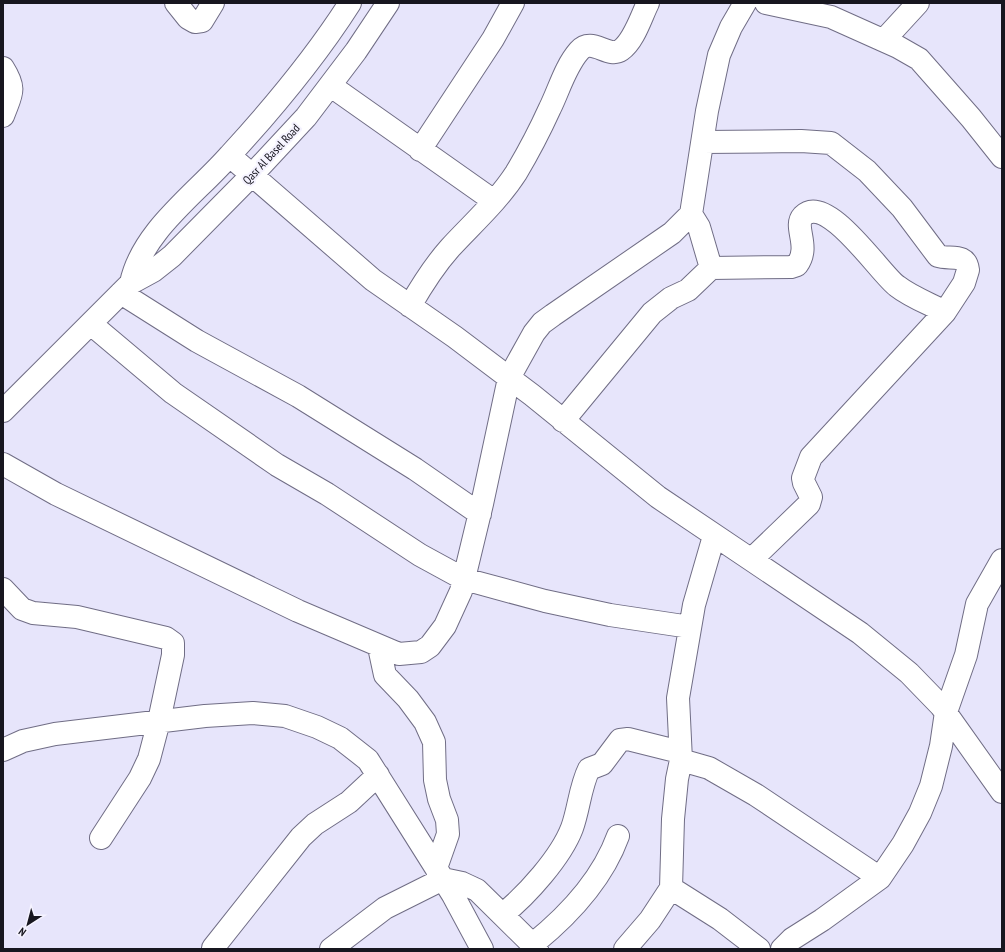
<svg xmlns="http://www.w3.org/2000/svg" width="1005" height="952" font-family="'PT Sans Narrow',sans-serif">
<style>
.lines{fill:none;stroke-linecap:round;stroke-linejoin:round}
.minor-casing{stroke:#706d85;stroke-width:24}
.minor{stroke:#fff;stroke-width:22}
.labels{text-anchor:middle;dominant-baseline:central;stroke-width:4;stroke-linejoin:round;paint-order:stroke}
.street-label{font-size:12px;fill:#17161f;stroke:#f5f3ff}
</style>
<rect width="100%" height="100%" fill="#e7e5fb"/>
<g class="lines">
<g class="minor-casing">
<path id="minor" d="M176 3 188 18 195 22 202 21 213 3
M766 3 831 17 898 47 919 59 971 118 1002 157
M884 40 918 3
M3 68C17 90 11 94 3 116
M331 86 494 201
M703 142 801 141 831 143 867 171 902 208 938 256C949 260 966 252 968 270L964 283 945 312 811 457 803 478 804 483 811 497 809 504 752 559
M420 150 493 39 513 3
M230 156 373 280 455 337 532 395 658 497 860 633 909 673 941 706 1002 792
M691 214 699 227 711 268
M131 283C142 231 196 194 230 155 274 107 315 58 350 3
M121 293 197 341 298 396 415 469 480 514
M410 306C422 285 434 266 450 248 472 224 498 201 516 173 528 153 540 130 550 108 559 90 565 67 579 51 592 36 608 59 621 50 634 41 641 17 648 3
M91 324 173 393 277 465 327 494 420 555 464 579 545 601 610 615 690 627
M3 411 131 283 153 271 172 256 252 175 306 117 356 51 388 3
M563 421 652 313 671 298 688 290 711 268 791 267 797 265C811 246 793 227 803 216 827 192 881 275 897 286 911 297 930 304 945 312
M3 464 56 494 298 611 399 654 421 652 430 646 445 626 461 591 482 504 509 378 534 333 542 323 553 315 672 233 691 214 707 111 719 55 731 27 745 3
M3 589 22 609 33 613 77 617 166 638 173 643V655L159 721 149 759 140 778 101 838
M379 647 385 675 408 699 425 722 434 742 435 780 439 799 447 820 448 834 436 868
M3 750 23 741 55 734 205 716 253 713 285 716 317 727 340 738 368 760 453 895 482 949
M681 760 709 768 756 795 880 878
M671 888 720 919 759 949
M503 914C527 895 561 857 572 828 579 809 580 787 589 769L602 764 620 740 628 739 680 752
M533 944C569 915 602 880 618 836
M213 948 301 837 315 824 349 802 378 775
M331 949 385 908 443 879 462 883 477 890 537 949
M625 949 650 920 671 888 673 819 677 779 681 760 678 698 694 605 714 536
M782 949 792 939 822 920 880 878 903 844 920 813 931 786 941 746 946 712 966 655 977 604 1002 560"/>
</g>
<use href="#minor" class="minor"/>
</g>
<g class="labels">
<g class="street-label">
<text transform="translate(271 154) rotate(-47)">Qasr Al Basel Road</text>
</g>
</g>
<rect width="1005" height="952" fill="none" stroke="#17161f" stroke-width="8"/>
<g transform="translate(28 924) rotate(216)" stroke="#f5f3ff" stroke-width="3" paint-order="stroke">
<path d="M0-3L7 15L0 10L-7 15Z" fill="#17161f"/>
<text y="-6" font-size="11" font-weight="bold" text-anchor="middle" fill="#17161f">N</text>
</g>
</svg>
